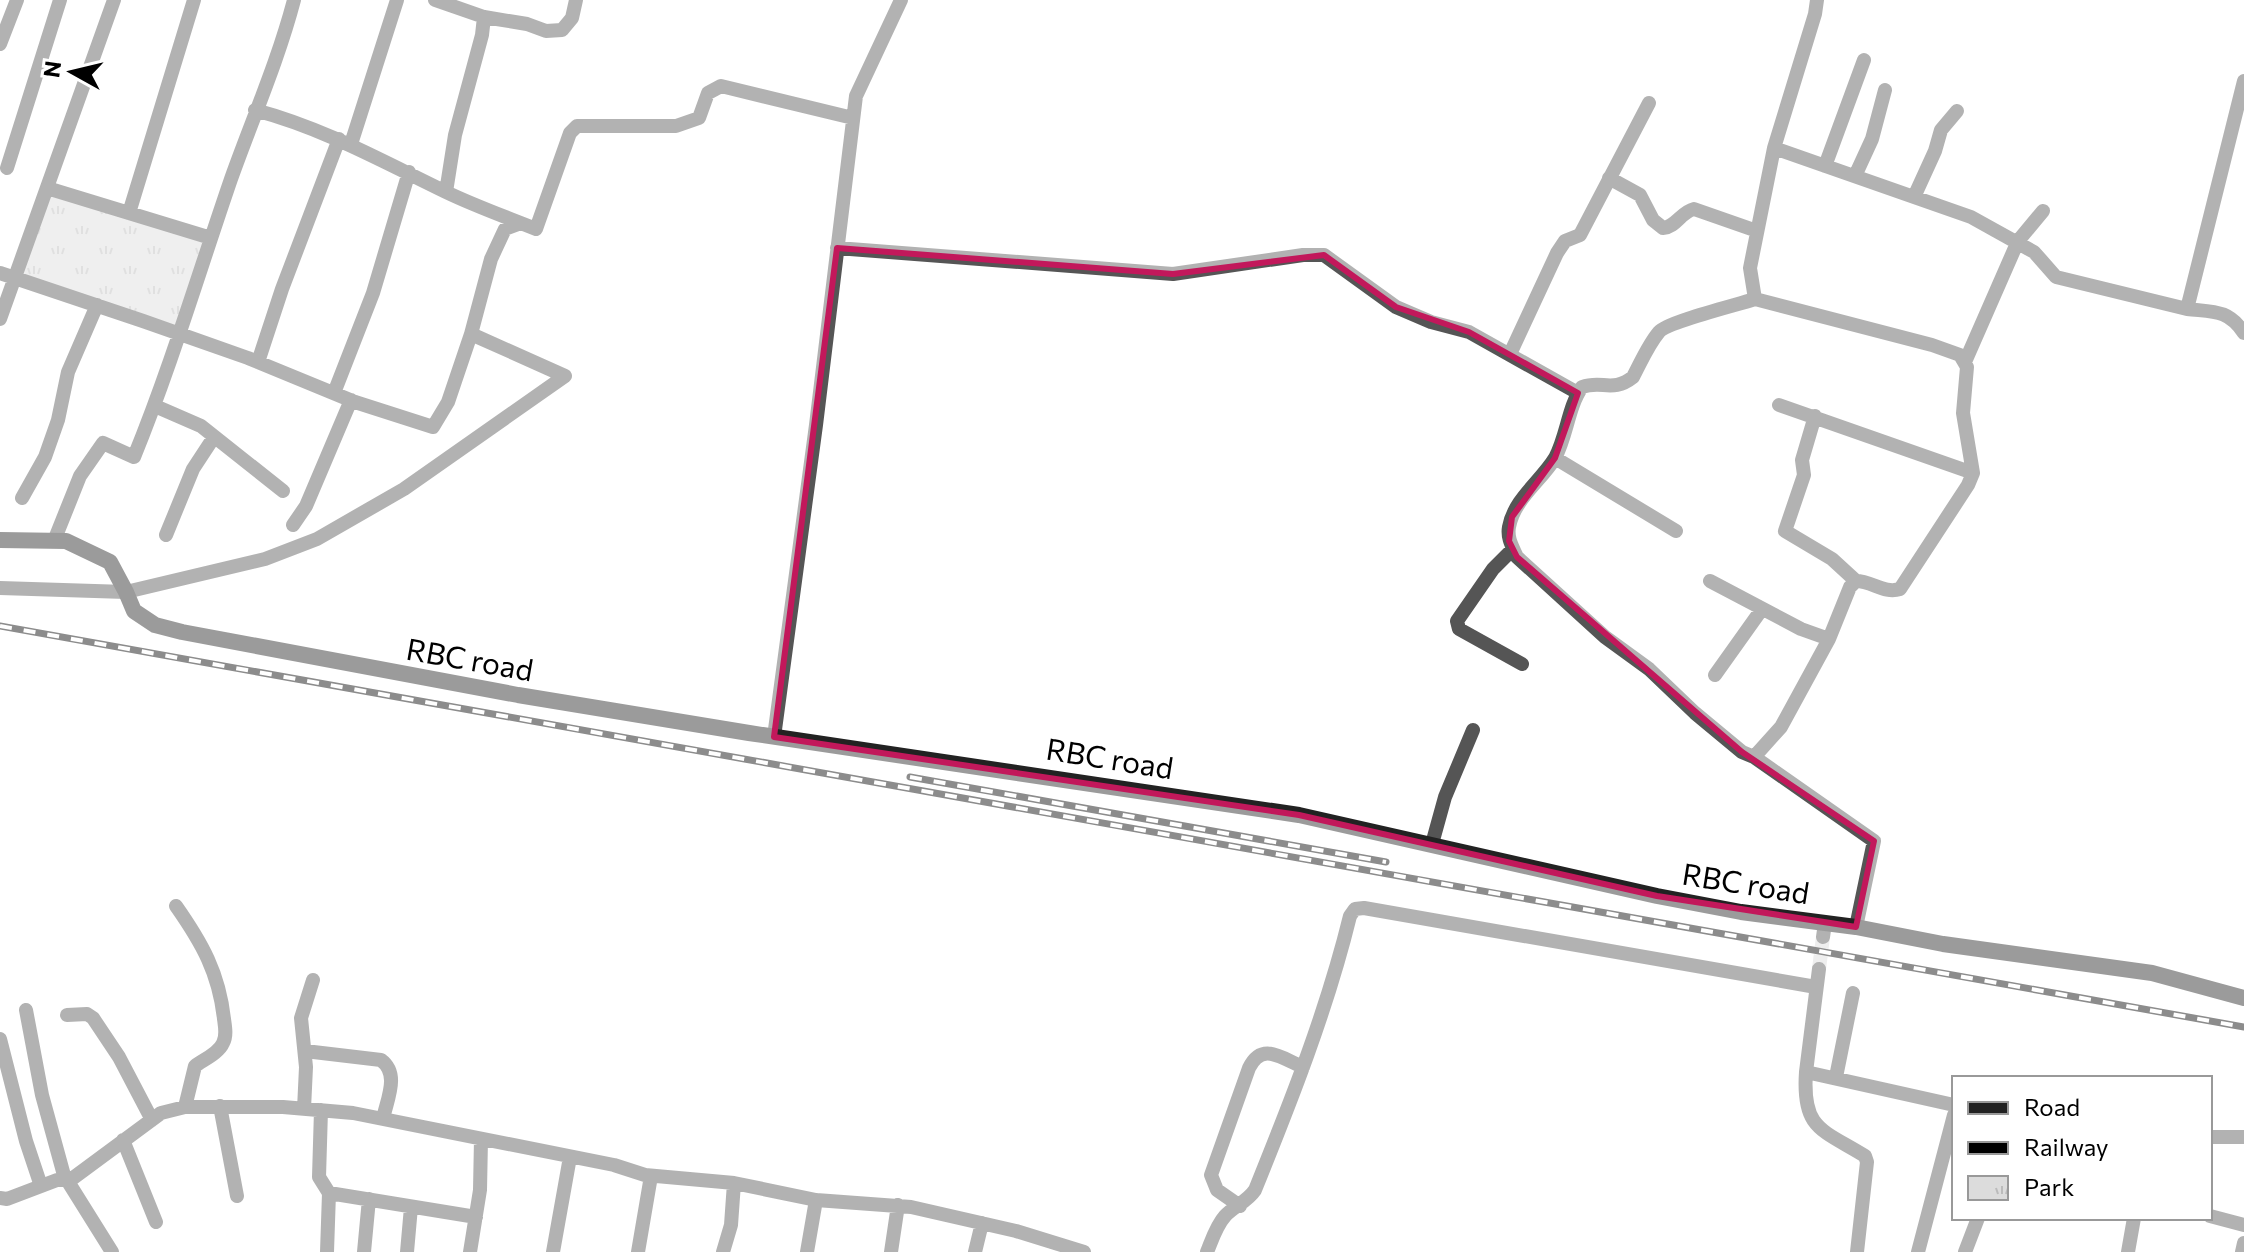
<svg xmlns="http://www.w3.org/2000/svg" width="2244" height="1252" font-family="Commissioner,sans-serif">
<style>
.park{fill:url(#park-tufts)}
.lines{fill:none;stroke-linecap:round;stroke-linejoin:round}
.street-tunnel{stroke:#d9d9d9;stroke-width:14;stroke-dasharray:14 7;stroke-linecap:butt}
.street{stroke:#555;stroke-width:14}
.secondary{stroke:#222;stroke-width:16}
.rail-casing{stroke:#000;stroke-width:7}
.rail{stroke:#fff;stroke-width:4;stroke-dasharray:12;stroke-linecap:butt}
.marked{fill:none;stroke:#c2185b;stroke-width:6;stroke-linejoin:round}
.labels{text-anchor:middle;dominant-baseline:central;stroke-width:8;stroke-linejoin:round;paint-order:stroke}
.street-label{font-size:30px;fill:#000;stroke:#fff}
</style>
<defs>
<pattern id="park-tufts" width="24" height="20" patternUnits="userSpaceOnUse" patternTransform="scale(2)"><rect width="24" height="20" fill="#dcdcdc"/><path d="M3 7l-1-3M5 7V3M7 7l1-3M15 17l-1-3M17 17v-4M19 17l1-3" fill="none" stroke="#bbb"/></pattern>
</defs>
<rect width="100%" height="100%" fill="#fff"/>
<path class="park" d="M47 188 211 238 178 333 16 279Z"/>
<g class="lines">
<path class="street-tunnel" d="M1819 969 1823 937"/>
<path class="street" d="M435 0 484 17 527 24 546 31 562 30 572 18 576 0
M0 44 17 0
M255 110C323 128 382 161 446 192 475 206 506 217 536 229L570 133 577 126H676L699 118 708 93 721 86 853 118
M351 144 397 0
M1774 148 1971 217 2034 252 2056 277 2187 309 2244 81
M1825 166 1864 60
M7 168 60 0
M1855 176 1872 139 1885 90
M1609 178 1640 195 1653 220 1663 228C1676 227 1681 212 1694 209L1757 231
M47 188 211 238
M446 192 455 135 482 35 484 17
M1914 197 1935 151 1941 130 1957 111
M129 213 194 0
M837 248 1173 274 1303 255H1324L1396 307 1431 322 1469 332 1578 393
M0 273 143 321 248 358 355 402 433 427 448 402 471 334 565 376 404 489 317 539 265 559 126 592 0 588
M1755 299 1932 345 1960 355 1967 367 1963 413 1973 473 1968 485 1900 589C1884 594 1872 581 1856 581L1850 587 1829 639 1781 727 1754 757 1742 752 1695 713 1649 669 1605 637 1517 557C1512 546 1507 538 1509 527 1514 499 1541 481 1555 458 1567 436 1568 407 1582 387 1602 380 1613 393 1633 377 1641 362 1648 345 1659 332 1667 322 1737 305 1755 299Z
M1755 299 1750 268 1774 148 1815 14 1817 0
M2187 309C2213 312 2228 309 2244 333
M0 319 114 0
M471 334 491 259 505 229 521 223
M1510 354 1557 253 1565 241 1580 235 1649 103
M258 362 282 289 339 139
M1965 362 2018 241 2043 211
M334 393 373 293 409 172
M1779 405 1973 473
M155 406 201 426 283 491
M1815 416 1802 460 1804 475 1785 531 1832 559 1856 581
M1555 458 1676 531
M22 498 45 457 58 420 68 372 97 305
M293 525 306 506 351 400
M166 535 193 469 214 437
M54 541 80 476 103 443 134 457C171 366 199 272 231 179 252 120 278 61 294 0
M1513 549 1493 569 1457 621 1459 629 1522 664
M1710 581 1801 629 1829 639
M1715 675 1762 609
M774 737 816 425 856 96 901 0
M1754 757 1874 841 1856 927
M1432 844 1445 797 1473 730
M176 906C202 943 219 973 224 1019 225 1026 227 1036 223 1043 219 1053 203 1060 195 1066L185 1107
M1823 937 1825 923
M1819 969 1806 1072 1954 1105
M26 1010 42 1095 65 1179
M67 1015 87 1014 93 1018 119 1057 152 1120
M0 1039 26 1141 41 1186
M305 1051 381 1060C400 1074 387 1099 383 1119
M1806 1072C1802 1129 1821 1129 1865 1156L1867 1162 1857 1252
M1836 1077 1853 993
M220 1106 237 1196
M304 1109 306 1067 301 1018 313 980
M321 1110 319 1177 329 1193 476 1217
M2210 1137H2244
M123 1140 156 1222
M69 1181 161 1113 185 1107H283L353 1113 614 1165 645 1175 734 1183 816 1200 911 1207 1016 1231 1084 1252
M0 1198 7 1199 57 1180H67L112 1252
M1240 1206 1217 1190 1211 1175 1249 1068C1262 1041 1281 1058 1303 1067
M2210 1216 2244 1225
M327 1252 329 1193
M364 1252 369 1199
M407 1252 411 1207
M470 1252 480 1190 481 1139
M553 1252 570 1157
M638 1252 651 1176
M723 1252 731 1225 734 1183
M807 1252 816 1200
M891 1252 898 1205
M975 1252 982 1223
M1207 1252C1212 1240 1216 1226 1225 1216 1234 1206 1247 1202 1255 1190 1291 1101 1327 1010 1350 916L1355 909 1364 908 1816 987
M1918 1252 1954 1115
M1965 1252 1978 1218
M2128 1252 2134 1218
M2242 1252 2244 1243"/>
<path class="secondary" d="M0 540 66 541 110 562 126 592 134 611 155 625 182 632 518 695 749 733 1299 815 1657 896 1741 912 1856 927 1943 944 2152 973 2244 998"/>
<g class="rail-casing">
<path id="rail" d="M0 626 2244 1027
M910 777 1386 862"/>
</g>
<use href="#rail" class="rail"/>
</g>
<path d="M0 0H2244V1252H0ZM837 248 1173 274 1324 255 1396 307 1469 332 1578 393 1555 458 1512 517 1509 541 1517 557 1742 752 1874 841 1856 927 1657 896 1299 815 774 737Z" fill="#fff" fill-opacity=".55" fill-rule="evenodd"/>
<path class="marked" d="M837 248 1173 274 1324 255 1396 307 1469 332 1578 393 1555 458 1512 517 1509 541 1517 557 1742 752 1874 841 1856 927 1657 896 1299 815 774 737Z"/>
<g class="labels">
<g class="street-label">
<text transform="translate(470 658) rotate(10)">RBC road</text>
<text transform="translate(1110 757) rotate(9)">RBC road</text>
<text transform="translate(1746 882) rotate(9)">RBC road</text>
</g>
</g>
<rect x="1952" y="1076" width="260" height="144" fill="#ffffff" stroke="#999999" stroke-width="2"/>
<rect x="1968" y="1102" width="40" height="12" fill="#222222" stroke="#999999" stroke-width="2"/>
<text x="2024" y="1116" font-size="24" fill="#000000">Road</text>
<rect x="1968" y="1142" width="40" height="12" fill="#000000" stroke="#999999" stroke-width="2"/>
<text x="2024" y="1156" font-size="24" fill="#000000">Railway</text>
<rect x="1968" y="1176" width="40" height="24" fill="url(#park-tufts)" stroke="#999999" stroke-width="2"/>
<text x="2024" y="1196" font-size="24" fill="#000000">Park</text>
<g transform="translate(72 72) rotate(278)" stroke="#ffffff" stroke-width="6" paint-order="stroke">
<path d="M0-6L14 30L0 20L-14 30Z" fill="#000000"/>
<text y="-12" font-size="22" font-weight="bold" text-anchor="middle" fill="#000000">N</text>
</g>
</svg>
